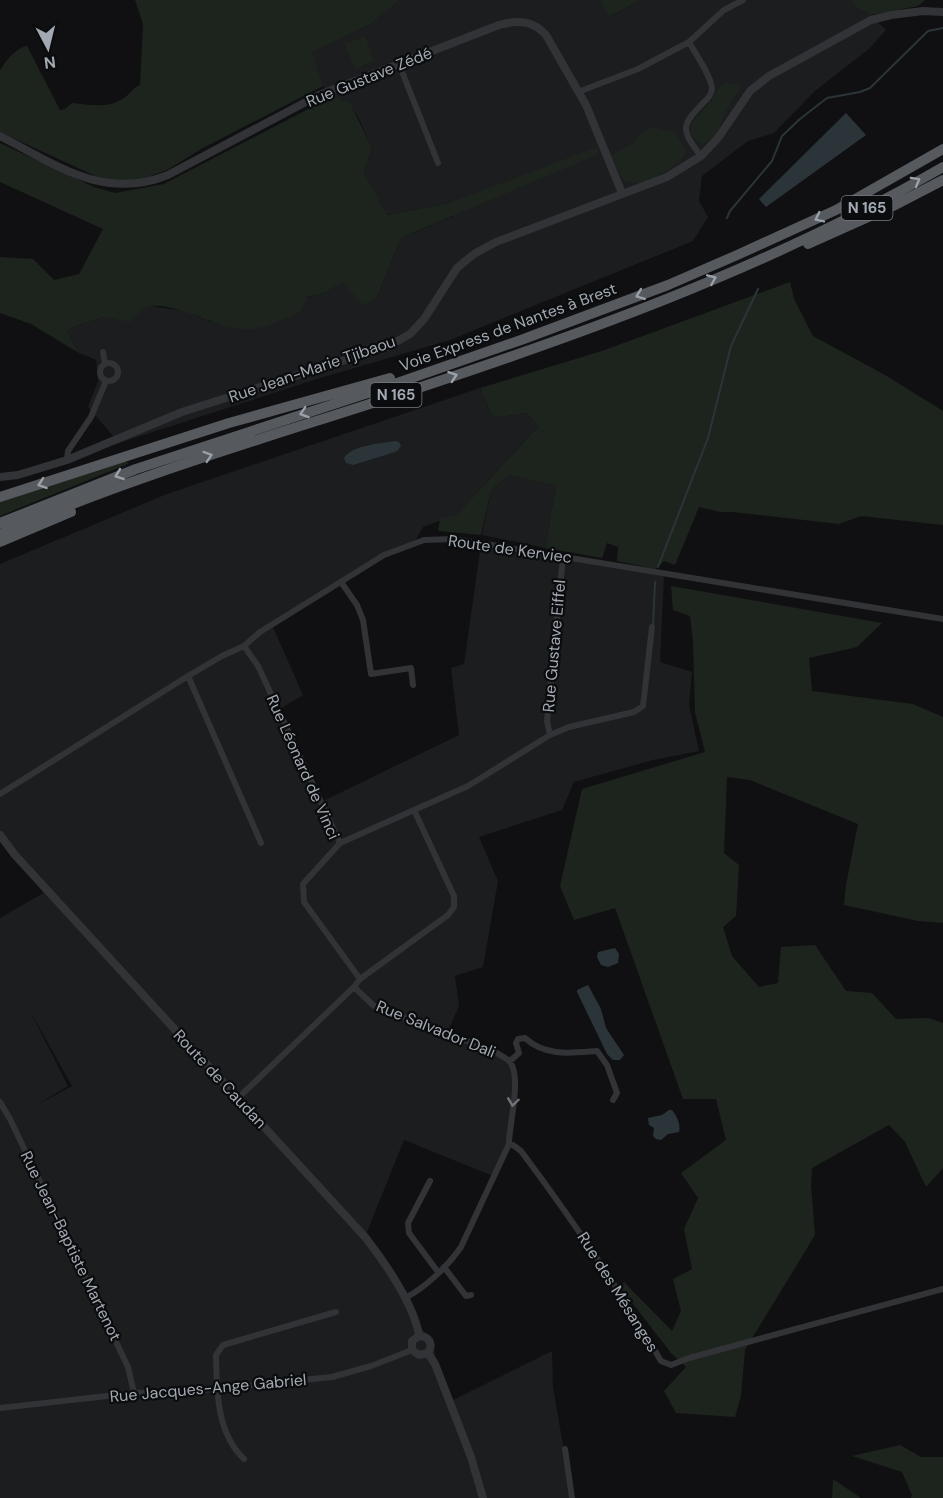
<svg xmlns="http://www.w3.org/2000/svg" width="943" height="1498" font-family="'DM Sans',sans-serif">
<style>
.built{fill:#1c1d1f;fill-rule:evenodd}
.green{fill:#1d241d}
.water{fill:#2b3539}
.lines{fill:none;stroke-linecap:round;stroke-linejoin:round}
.stream{stroke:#2b3539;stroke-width:2}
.minor{stroke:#323336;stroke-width:6}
.tertiary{stroke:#323336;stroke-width:8}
.trunk{stroke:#56595e;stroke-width:10}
.oneway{stroke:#9aa1aa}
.oneway2{stroke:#70747a}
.labels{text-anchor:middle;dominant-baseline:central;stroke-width:4.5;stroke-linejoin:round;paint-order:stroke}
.shield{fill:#0b0c0d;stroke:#757a80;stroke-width:1.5}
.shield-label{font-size:15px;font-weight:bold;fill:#a2a9b2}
.street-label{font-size:16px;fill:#a2a9b2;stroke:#0b0c0d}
</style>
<rect width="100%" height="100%" fill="#101012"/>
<path class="built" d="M400 0H600L610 17 641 0H851L855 7 871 15 886 30 870 48 815 91 774 133 748 141 702 176 699 201 708 217 693 241 450 340 317 379 119 443 88 407 98 381 96 360 79 353 67 331 73 327 104 317 130 321 142 309 151 306 184 311 211 322 325 293 342 281 364 305 377 297 401 238 454 216 449 203 386 215 364 172 372 148 358 117 349 103 333 96 323 86 311 52 371 24Z
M480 388 493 418 527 413 538 427 457 514 423 527 414 543 400 548 272 625 303 695 278 710 321 802 459 735 451 668 464 664 481 544 664 574 660 662 692 672 689 705 699 751 653 760 574 782 562 810 479 837 498 881 483 967 455 976 459 1006 447 1033 510 1061 515 1070 509 1144 493 1176 404 1140 365 1237 417 1324 432 1339 439 1376 449 1402 552 1351 553 1387 572 1498H0V918L45 892 0 833V564L167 494ZM29 1009 72 1086 35 1106 68 1086Z
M509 475 556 486 545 548 482 535 491 490Z"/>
<path class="green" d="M135 0H400L371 24 312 52 323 86 203 148 167 170 136 181H106L0 132V71C5 61 16 48 27 46L60 110 65 109 72 103C89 105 106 108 121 100 129 96 132 88 140 85L143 24Z
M600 0H641L609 17Z
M851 0H925L918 6 871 15 855 7Z
M365 36 374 61 355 69 345 44Z
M725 83 740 84 741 88C737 94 733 99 730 104 722 117 718 140 703 144 695 140 689 134 691 124L713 99 716 91Z
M333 96 350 103 372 148 364 172 387 215 449 203 597 147 599 154 401 238 377 297 364 306 342 282 325 293 307 297 300 312C285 318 269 327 252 329 222 333 172 299 148 307 141 309 136 316 130 322L104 317 73 327 67 331 79 353 31 324 0 313V257L33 259 54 280 79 274 103 229 0 182V143L94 187 115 193 164 184Z
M653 127 676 133 686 151C683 164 650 183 637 183 632 183 627 182 623 180L611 156 633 143 643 131Z
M790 282 794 299 813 336 885 375 943 411V525L861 516 839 524 732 512H720L699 507 675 565 664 561 655 569 617 561 618 547 607 543 602 558 545 548 556 486 509 475 491 490 481 535 438 531 440 519 457 514 538 427 527 413 493 418 480 388 602 351Z
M126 460 128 464 0 516V502Z
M671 586 882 623 857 647 809 658 812 691 913 704 943 717V923L918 921 844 905 846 885 858 824 750 780 727 777 724 853 739 865 736 916 723 927 732 956 759 987 778 983 781 947 815 945 846 991 872 993 896 1019 928 1018 943 1023V1168L926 1187 905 1142 889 1125 812 1168 811 1185 815 1235 745 1350 741 1396 735 1417 676 1413 664 1391 686 1367 671 1353 620 1287 624 1282 672 1331 681 1311 673 1279 692 1269 684 1229 698 1198 681 1173 726 1140 716 1099H683L615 908 574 920 560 886 582 789 705 752 695 712 693 641 690 616 673 610Z
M900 1445 921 1457H943V1498H911L912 1495 902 1472 852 1456Z
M833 1479 861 1498H862H832Z"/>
<path class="water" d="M846 113 866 135 766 207 759 199Z
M395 441 399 442 401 446 398 450 395 452 353 465 346 463 344 458C354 444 380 444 395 441Z
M615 948 619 954 618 963 608 967 601 965 597 957 598 952Z
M588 985 601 1009 606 1028 624 1055 620 1060H613L607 1054 577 992V990Z
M669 1110H672C677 1116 681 1125 679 1132L668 1134 661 1140 656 1139 653 1136 654 1128 649 1125 648 1118 662 1115Z"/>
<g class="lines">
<path class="stream" d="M727 218 730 211 772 161 782 136 800 119 827 98 860 92 870 88 928 31 943 28
M658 567 708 438 731 346 758 289
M653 627 655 582"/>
<path class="minor" d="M689 42C695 53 712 77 712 89 711 94 709 98 705 101 682 125 679 128 701 156
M399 64 438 163
M578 92 638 69 689 42 724 10 743 0
M103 352 105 364
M100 372a9 9 0 1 1 18 0a9 9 0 1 1-18 0Z
M67 460 68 451 91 417 106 381
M341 582 357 605 363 620 371 674 411 668 413 685
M188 676 261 843
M550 735 547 721 563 557
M0 794 188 676 222 656 244 646 260 632 384 555 424 540 454 539 943 619
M340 843 468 786 550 735 569 727 634 712 643 706 652 627
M360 979 448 915 454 907V896L414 810
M354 987 374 1006 494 1051C499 1055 507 1058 510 1062 522 1078 509 1124 509 1144
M510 1061 519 1053 516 1043 518 1039 525 1038C546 1057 571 1053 597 1051L607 1065 617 1093 613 1100
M237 1099 354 987 360 979 304 902 303 884 340 843 258 666 244 646
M0 1102 10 1119 128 1367 134 1393
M430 1181 408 1223 409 1233 438 1272
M444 1267 466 1296 471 1295
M405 1298C425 1288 448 1266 461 1247L509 1144 513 1145 521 1151C572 1219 618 1287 661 1361L671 1365 689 1358 943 1289
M0 1408 134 1393 203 1390 332 1377 371 1366 412 1350
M565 1449 572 1498
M244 1459C216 1432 217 1391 216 1355L223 1345 336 1312"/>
<path class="tertiary" d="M0 136C57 165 103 201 168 175L319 95 499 25C517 20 533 20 546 35L586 105 622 193
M0 477 18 475 67 460 182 412 389 346 410 334 424 319 457 268 474 254 496 242 667 177 701 156 718 138 750 91 769 76 871 20 891 15 923 11 943 12
M0 835 15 855 365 1237C384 1261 415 1306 419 1336
M419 1336 412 1341V1350L419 1355 428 1353
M419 1336C429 1336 434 1344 428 1353
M428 1353 435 1364 471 1457 483 1498"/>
<path class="trunk" d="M808 244 893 206 943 180
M0 497 229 423 390 378
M0 523 136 469 377 390 521 340 668 285 735 256 836 210 943 149
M0 534C123 480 252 442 379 401 572 338 767 269 943 167
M0 542 71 512"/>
</g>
<defs><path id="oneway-chevron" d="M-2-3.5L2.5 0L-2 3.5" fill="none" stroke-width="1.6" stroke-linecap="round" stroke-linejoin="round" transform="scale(1.5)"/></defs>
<g class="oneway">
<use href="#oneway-chevron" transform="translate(916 181) rotate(-29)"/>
<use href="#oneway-chevron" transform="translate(819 218) rotate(154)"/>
<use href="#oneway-chevron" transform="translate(712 279) rotate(-23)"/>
<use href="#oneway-chevron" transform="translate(640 295) rotate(159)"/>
<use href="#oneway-chevron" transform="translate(453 376) rotate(-19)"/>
<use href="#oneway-chevron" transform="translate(304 413) rotate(162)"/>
<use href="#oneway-chevron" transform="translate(208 456) rotate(-18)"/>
<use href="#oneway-chevron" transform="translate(119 475) rotate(160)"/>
<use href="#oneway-chevron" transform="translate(42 484) rotate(161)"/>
</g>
<use class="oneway2" href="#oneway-chevron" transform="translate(513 1102) rotate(98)"/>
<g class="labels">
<g class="shield">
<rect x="841.5" y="196" width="51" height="24" rx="4.5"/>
<rect x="370.5" y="383" width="51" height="24" rx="4.5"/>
</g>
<g class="shield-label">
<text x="867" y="208">N 165</text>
<text x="396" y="395">N 165</text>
</g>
<g class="street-label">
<text transform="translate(369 77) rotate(-22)">Rue Gustave Zédé</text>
<text transform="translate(508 327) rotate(-20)">Voie Express de Nantes à Brest</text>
<text transform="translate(312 369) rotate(-19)">Rue Jean-Marie Tjibaou</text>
<text transform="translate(510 549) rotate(8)">Route de Kerviec</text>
<text transform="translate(554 646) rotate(-85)">Rue Gustave Eiffel</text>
<text transform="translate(303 767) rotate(66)">Rue Léonard de Vinci</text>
<text transform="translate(436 1029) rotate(22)">Rue Salvador Dali</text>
<text transform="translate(220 1079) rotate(47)">Route de Caudan</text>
<text transform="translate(71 1246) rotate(64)">Rue Jean-Baptiste Martenot</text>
<text transform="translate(618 1292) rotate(58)">Rue des Mésanges</text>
<text transform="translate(208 1388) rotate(-5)">Rue Jacques-Ange Gabriel</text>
</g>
</g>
<g transform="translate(48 48) rotate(173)" stroke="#0b0c0d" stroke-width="4.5" paint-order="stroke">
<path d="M0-4.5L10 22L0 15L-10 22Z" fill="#a2a9b2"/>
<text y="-9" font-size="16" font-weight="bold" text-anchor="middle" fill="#a2a9b2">N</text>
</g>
</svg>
